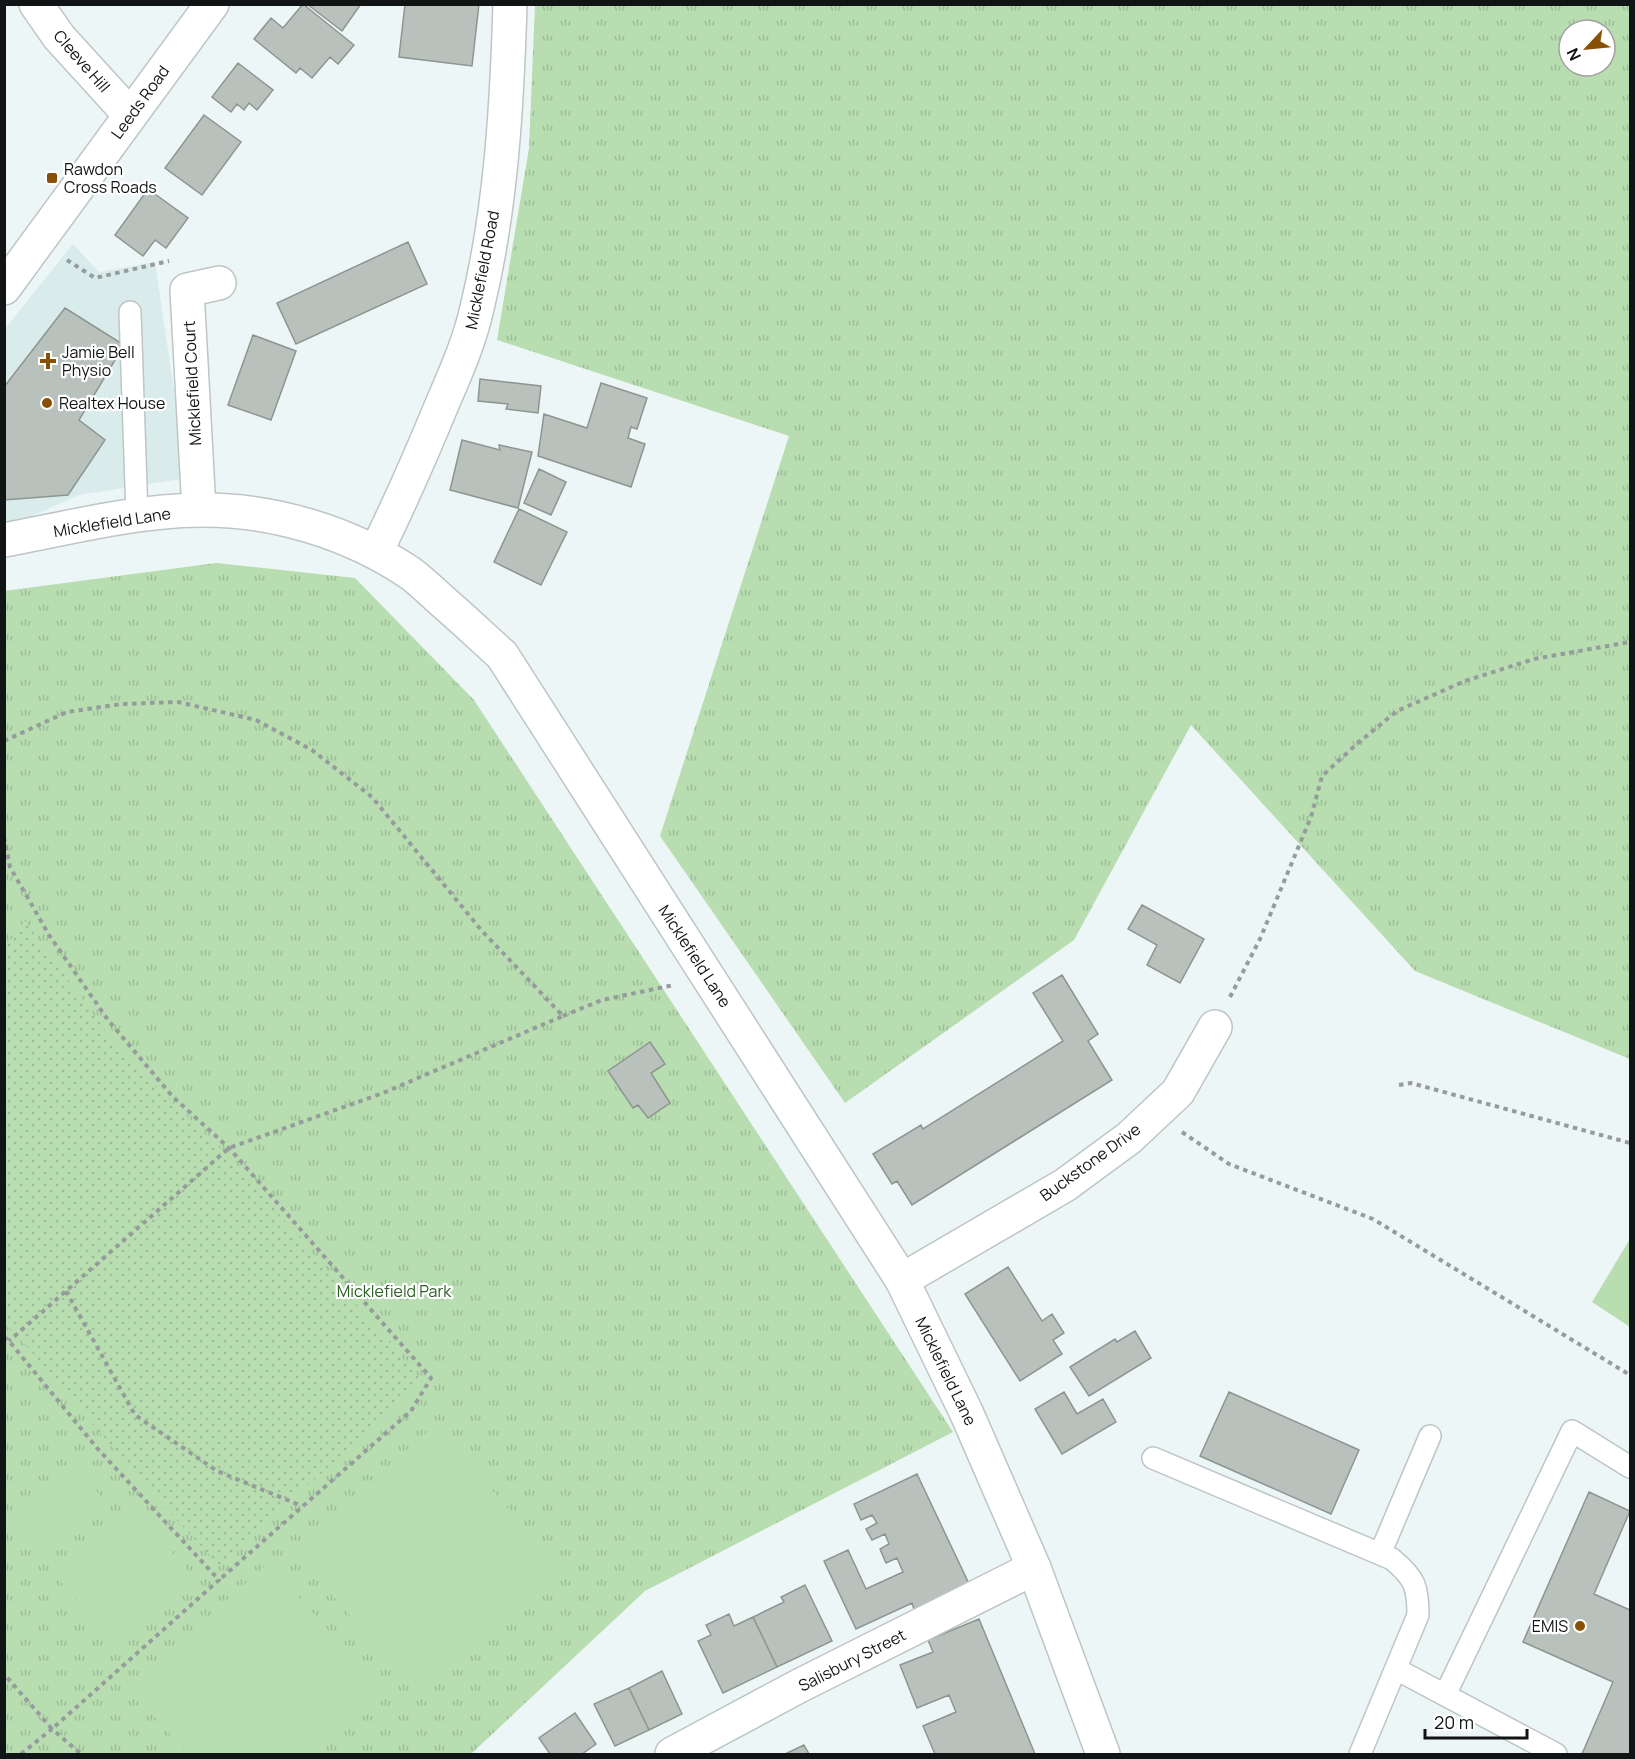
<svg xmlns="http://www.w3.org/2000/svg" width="1635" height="1759" font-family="Manrope,sans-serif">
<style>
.built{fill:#d9eceb}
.grass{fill:url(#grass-tufts);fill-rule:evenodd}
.garden{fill:url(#garden-dots)}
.pitch{fill:#b8ddb1}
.building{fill:#b9c1bd;stroke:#8d9591;stroke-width:1.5}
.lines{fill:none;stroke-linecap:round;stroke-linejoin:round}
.lane-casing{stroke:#bdc6c5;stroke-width:24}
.street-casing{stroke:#bdc6c5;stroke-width:36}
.secondary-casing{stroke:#bdc6c5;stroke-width:36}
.primary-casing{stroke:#bdc6c5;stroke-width:36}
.path{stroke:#969c9c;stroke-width:4;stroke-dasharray:4.5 4.5;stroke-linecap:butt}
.lane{stroke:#fff;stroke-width:21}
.street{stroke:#fff;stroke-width:33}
.secondary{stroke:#fff;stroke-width:33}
.primary{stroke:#fff;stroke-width:33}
.poi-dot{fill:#885003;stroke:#fff;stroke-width:2}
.labels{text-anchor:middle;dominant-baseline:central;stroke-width:4.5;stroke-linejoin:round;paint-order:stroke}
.street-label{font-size:16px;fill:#111414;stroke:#fff}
.poi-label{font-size:16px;fill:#111414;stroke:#fff;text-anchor:start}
.park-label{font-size:16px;fill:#2c5f23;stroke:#fff}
</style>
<defs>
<pattern id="grass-tufts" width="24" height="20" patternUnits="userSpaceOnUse" patternTransform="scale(1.5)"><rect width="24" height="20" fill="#b8ddb1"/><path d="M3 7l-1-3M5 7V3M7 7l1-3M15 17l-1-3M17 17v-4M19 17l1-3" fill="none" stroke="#9dbd97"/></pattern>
<pattern id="garden-dots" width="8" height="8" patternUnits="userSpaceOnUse" patternTransform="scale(1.5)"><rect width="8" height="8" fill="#b8ddb1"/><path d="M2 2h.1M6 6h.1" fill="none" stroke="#9dbd97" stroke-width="1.8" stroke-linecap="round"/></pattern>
</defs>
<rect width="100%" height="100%" fill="#edf6f6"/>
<path class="built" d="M73 244 99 272 155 262 187 478 79 495 5 528 4 330Z"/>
<path class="grass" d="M535 5H1630V1059L1415 971 1191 725 1074 940 845 1103 660 836 789 436 497 340 529 148ZM1569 30H1605V66H1569Z
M216 563 355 578 474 700 953 1432 645 1591 471 1754H8L5 1751 4 591Z"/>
<path class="garden" d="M25 921 125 1057 235 1163 423 1382 219 1565 149 1491 19 1337 5 1325V947Z"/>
<path class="pitch" d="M1630 1239V1327L1592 1302Z
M435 1425 564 1572 423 1697 293 1551Z
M71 1461 104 1500 37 1558 5 1520Z
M131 1505 196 1580 118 1648 53 1573Z
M268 1563 381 1689 308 1754H188L129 1688Z"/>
<path class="building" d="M303 4 354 45 338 64 330 57 312 78 300 68 296 73 254 39 271 18 283 28Z
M307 4H361L342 31Z
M405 4H479L472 66 399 57Z
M238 63 273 90 257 110 249 103 244 110 237 104 231 112 212 97Z
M204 115 241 142 202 195 165 168Z
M148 189 188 218 166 248 155 240 143 256 115 235Z
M408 242 427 284 296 344 277 303Z
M65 308 124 345 79 420 105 440 68 495 4 500V387Z
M253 335 296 351 271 420 228 405Z
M480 379 541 386 538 413 506 409 508 404 478 401Z
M601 383 647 398 637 429 631 427 628 438 645 444 631 487 538 456 544 414 587 428Z
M462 440 500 450 499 445 532 452 518 508 450 490Z
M539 469 566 482 551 515 524 503Z
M519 509 567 532 541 585 494 562Z
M1142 905 1204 939 1180 983 1147 965 1157 945 1128 929Z
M1062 975 1098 1034 1088 1041 1112 1080 912 1205 897 1181 892 1184 873 1154 921 1125 923 1129 1063 1041 1033 993Z
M650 1042 665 1064 651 1073 670 1103 648 1118 638 1105 633 1108 608 1071Z
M1008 1267 1042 1321 1052 1314 1064 1333 1053 1340 1062 1354 1020 1381 965 1294Z
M1135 1331 1151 1358 1089 1396 1070 1367 1115 1339 1117 1342Z
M1064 1392 1077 1414 1103 1399 1116 1422 1062 1454 1035 1409Z
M1229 1392 1359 1450 1331 1514 1200 1456Z
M917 1474 970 1586 915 1612 912 1603 856 1629 824 1561 848 1550 866 1589 903 1572 897 1558 886 1563 880 1549 889 1544 885 1534 872 1540 866 1529 877 1523 872 1515 861 1520 854 1504Z
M1589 1492 1630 1511 1594 1594 1630 1610V1754H1582L1613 1682 1523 1642Z
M805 1585 832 1641 777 1667 753 1617 784 1602 781 1597Z
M729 1614 734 1626 753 1617 777 1667 723 1693 698 1641 711 1635 706 1625Z
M979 1619 1035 1754H935L923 1726 956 1712 949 1695 917 1708 900 1665 933 1652 928 1640Z
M662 1671 682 1714 649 1730 629 1688Z
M629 1688 649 1730 615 1746 594 1704Z
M575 1713 596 1744 582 1754H550L539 1738Z
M804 1745 809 1754H785Z"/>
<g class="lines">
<g class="lane-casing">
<path id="lane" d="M130 312 137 515
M1153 1458 1392 1559C1415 1578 1418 1587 1418 1615L1360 1754
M1380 1554 1430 1436
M1396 1669 1556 1754
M1445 1695 1572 1431 1630 1467"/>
</g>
<g class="street-casing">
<path id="street" d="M36 4 59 37 130 115
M199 510 187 290 219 283
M376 552C400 503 422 453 443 402 456 372 470 340 477 308 501 210 507 106 510 4
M902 1280 1065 1185 1129 1138 1178 1092 1215 1027
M672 1754 799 1686 1034 1568"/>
</g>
<g class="secondary-casing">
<path id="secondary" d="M4 540C68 528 133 511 199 510 272 509 349 532 410 573 421 581 431 591 441 600 462 618 482 637 502 655L902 1280 967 1414 1034 1568 1103 1754"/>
</g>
<g class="primary-casing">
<path id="primary" d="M4 288 212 4"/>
</g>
<path class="path" d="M67 260 95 278 169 261
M4 741 67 712 122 704 178 702 256 720 312 750 372 797 482 931 563 1016 383 1093 229 1148 9 1341
M4 837 10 867 49 935 108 1020 173 1097 229 1148 431 1378 411 1411 219 1580
M1230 997 1260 939 1311 817 1322 776 1358 743 1397 711 1465 681 1534 659 1630 642
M563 1016 602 1000 674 985
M1399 1085 1411 1083 1630 1143
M1182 1132 1229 1164 1373 1219 1630 1375
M66 1291 135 1415 217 1471 302 1506
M4 1337 9 1341 97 1448 219 1580 52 1729 4 1674
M21 1754 52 1729 81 1754"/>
<use href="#lane" class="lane"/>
<use href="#street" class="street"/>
<use href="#secondary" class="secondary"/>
<use href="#primary" class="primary"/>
</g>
<g class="poi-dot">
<rect x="46" y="172" width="12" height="12" rx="3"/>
<path d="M45 352h6v6h6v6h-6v6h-6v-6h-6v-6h6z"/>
<circle cx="47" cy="403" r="6"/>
<circle cx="1580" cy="1626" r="6"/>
</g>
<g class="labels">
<g class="street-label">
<text transform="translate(82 61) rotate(49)">Cleeve Hill</text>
<text transform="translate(140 102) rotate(-54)">Leeds Road</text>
<text transform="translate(482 270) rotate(-79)">Micklefield Road</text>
<text transform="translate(192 383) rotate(-93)">Micklefield Court</text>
<text transform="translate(112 522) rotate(-9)">Micklefield Lane</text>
<text transform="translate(695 956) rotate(57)">Micklefield Lane</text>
<text transform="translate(1090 1162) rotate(-36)">Buckstone Drive</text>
<text transform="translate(946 1371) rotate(64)">Micklefield Lane</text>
<text transform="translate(852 1660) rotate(-27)">Salisbury Street</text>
</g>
<g class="poi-label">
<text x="64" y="169">Rawdon<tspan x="64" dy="18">Cross Roads</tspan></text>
<text x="62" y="352">Jamie Bell<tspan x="62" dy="18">Physio</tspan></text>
<text x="59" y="403">Realtex House</text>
<text x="1568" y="1626" text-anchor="end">EMIS</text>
</g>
<g class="park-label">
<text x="394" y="1291">Micklefield Park</text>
</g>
</g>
<rect width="1635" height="1759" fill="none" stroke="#111414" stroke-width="12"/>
<g transform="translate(1587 48) rotate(244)"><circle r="28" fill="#ffffff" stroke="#a0a1a1" stroke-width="1.5"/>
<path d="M0-4.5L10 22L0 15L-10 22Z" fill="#885003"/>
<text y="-9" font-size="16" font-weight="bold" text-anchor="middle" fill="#111414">N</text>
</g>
<path d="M1425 1729v9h102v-9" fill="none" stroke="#111414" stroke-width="3"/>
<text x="1434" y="1729" font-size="18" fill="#111414" stroke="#ffffff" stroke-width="4.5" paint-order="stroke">20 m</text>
</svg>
